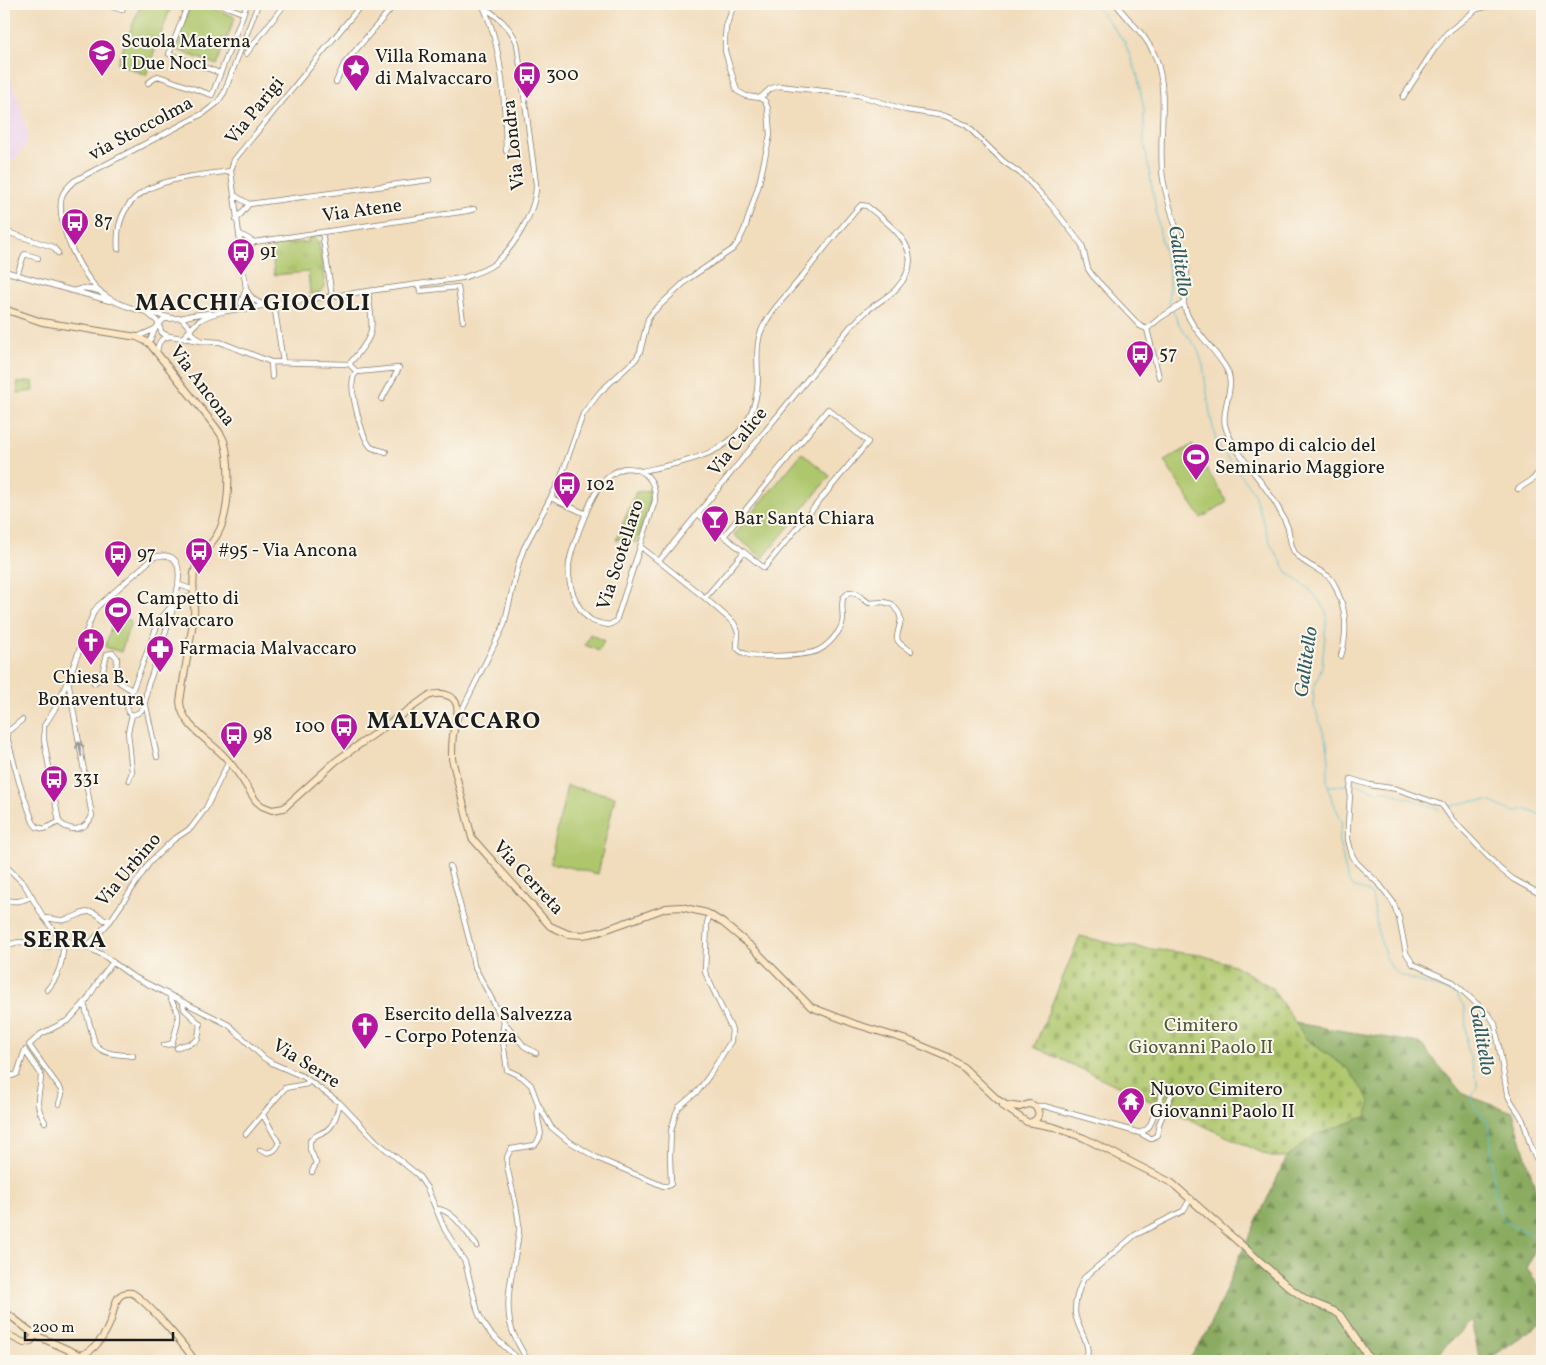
<svg xmlns="http://www.w3.org/2000/svg" width="1546" height="1365" font-family="Vollkorn,serif">
<style>
.built{fill:#ebd1eb}
.grass{fill:url(#grass-tufts);stroke:#657144}
.forest{fill:url(#forest-firs);stroke:#53643e}
.cemetery{fill:url(#cemetery-stones);stroke:#657144}
.park{fill:#aec66c;stroke:#657144}
.lines{fill:none;stroke-linecap:round;stroke-linejoin:round}
.stream{stroke:#54bfcf;stroke-width:1}
.street-casing{stroke:#867c6c;stroke-width:6}
.secondary-casing{stroke:#867c6c;stroke-width:8}
.street{stroke:#fff;stroke-width:4.5}
.secondary{stroke:#fce6c4;stroke-width:6}
.oneway{stroke:#999}
.labels{text-anchor:middle;dominant-baseline:central;stroke-width:4;stroke-linejoin:round;paint-order:stroke}
.poi-label{font-size:19px;fill:#1c1c1c;stroke:#fbf7ec;text-anchor:start}
.street-label{font-size:19px;fill:#1c1c1c;stroke:#fbf7ec}
.park-label{font-size:19px;fill:#4f5838;stroke:#fbf7ec}
.water-label{font-size:20px;font-style:italic;fill:#325d64;stroke:#fbf7ec}
.district-label{font-size:24px;font-weight:bold;letter-spacing:1px;fill:#1c1c1c;stroke:#fbf7ec}
</style>
<defs>
<pattern id="grass-tufts" width="24" height="20" patternUnits="userSpaceOnUse" patternTransform="scale(1.25)"><rect width="24" height="20" fill="#aec66c"/><path d="M3 7l-1-3M5 7V3M7 7l1-3M15 17l-1-3M17 17v-4M19 17l1-3" fill="none" stroke="#95aa5d"/></pattern>
<pattern id="forest-firs" width="22" height="20" patternUnits="userSpaceOnUse" patternTransform="scale(1.25)"><rect width="22" height="20" fill="#8aab60"/><path d="M5 1l3.5 6h-7zM16 11l3.5 6h-7z" fill="#708a4e"/></pattern>
<pattern id="cemetery-stones" width="16" height="16" patternUnits="userSpaceOnUse" patternTransform="scale(1.25)"><rect width="16" height="16" fill="#aec66c"/><path d="M2 7V4a2 2 0 0 1 4 0v3zM10 15v-3a2 2 0 0 1 4 0v3z" fill="#95aa5d"/></pattern>
</defs>
<rect width="100%" height="100%" fill="#fbf7ec"/>
<filter id="ink" filterUnits="userSpaceOnUse"><feTurbulence type="fractalNoise" baseFrequency=".02" numOctaves="2"/><feDisplacementMap in="SourceGraphic" scale="10" xChannelSelector="R" yChannelSelector="G"/><feConvolveMatrix kernelMatrix="1 2 1 2 8 2 1 2 1" color-interpolation-filters="sRGB"/></filter>
<filter id="wash" filterUnits="userSpaceOnUse"><feTurbulence type="fractalNoise" baseFrequency=".0096" numOctaves="4" result="noise"/><feDisplacementMap in="SourceGraphic" scale="20" xChannelSelector="R" yChannelSelector="G"/><feGaussianBlur stdDeviation="1.12" result="paint"/><feColorMatrix in="noise" values="0 0 0 0 0 0 0 0 0 0 0 0 0 0 0 0 0 1.4 0 .05"/><feComposite in="paint" operator="in"/></filter>
<g filter="url(#wash)">
<rect width="100%" height="100%" fill="#f1dcbc"/>
<path class="built" d="M4 63 20 103 28 134 27 143 16 159 8 160 4 164Z"/>
<path class="grass" d="M314 237 319 243 325 286 319 293 310 294 308 272 274 275 272 245 308 242V238Z"/>
<path class="forest" d="M1294 1023 1420 1043 1463 1094 1513 1112 1542 1212V1233L1527 1269 1542 1289V1322L1486 1361H1480L1471 1321 1431 1361H1186H1188L1208 1331 1240 1256 1287 1157 1313 1136 1367 1116 1348 1069 1307 1040Z"/>
<path class="cemetery" d="M1080 936 1119 945 1201 955 1234 965 1271 987 1307 1040 1348 1069 1370 1101 1367 1116 1313 1136 1287 1157H1271L1034 1047Z"/>
<path class="park" d="M141 4H172L146 75 117 63Z
M191 4H201L235 17 217 65 174 49Z
M33 381 34 391 18 393 17 383Z
M1192 445 1227 502 1201 518 1164 461Z
M802 453 830 476 763 558 734 535Z
M650 490 648 508 637 543 624 538 616 540 636 492Z
M115 615 131 621 121 652 105 647Z
M590 634 604 641 599 651 585 645Z
M567 786 615 796 598 874 550 863Z"/>
<g class="lines">
<path class="stream" d="M1095 5 1124 41 1137 73 1144 110V142L1161 238 1169 269V303L1180 326 1197 348 1203 365 1210 414 1217 444 1253 491 1271 545 1288 573 1309 589 1320 602 1327 614 1322 666 1313 691 1314 706 1327 743 1329 760 1327 780 1331 797 1342 822 1339 841 1347 877 1351 886 1354 888 1364 890 1372 895 1378 932 1386 958 1392 968 1399 975 1456 994 1465 1008 1467 1047 1477 1082V1088L1473 1094 1472 1101C1475 1110 1485 1116 1488 1126 1496 1152 1488 1204 1507 1223 1513 1229 1524 1228 1530 1235 1537 1241 1535 1251 1542 1258
M1354 785H1359L1374 791H1387L1439 809
M1329 786 1348 785
M1446 808 1471 801H1485L1492 802 1510 811 1516 812 1523 809 1542 815"/>
</g>
</g>
<g filter="url(#ink)">
<g class="lines">
<g class="street-casing">
<path id="street" d="M104 4 122 10 124 4
M188 4 169 54 220 73
M219 4 243 13
M1116 4C1130 23 1147 35 1156 58 1170 96 1157 139 1163 179 1167 201 1175 223 1181 244 1183 251 1186 259 1187 266 1188 279 1183 292 1184 304 1187 326 1216 349 1227 370 1236 387 1221 408 1225 425 1230 448 1263 481 1276 504 1280 511 1285 520 1288 528 1290 536 1290 546 1295 553 1304 565 1318 568 1329 577 1334 581 1336 588 1338 593 1347 613 1347 635 1341 656
M484 8C503 51 505 104 506 151
M246 54 285 4
M336 82 344 64 395 4
M148 83 158 76 212 95 247 4
M1403 97 1435 48 1447 33 1477 9 1498 4
M760 98 770 89 779 86 858 95 906 110 945 116 966 125 1003 161 1024 176 1050 204 1082 245 1088 269 1093 276 1140 326 1147 329
M234 195 249 204
M249 204 429 180
M236 220 249 204
M4 231 53 247 58 253
M322 232 332 296
M240 234 254 242
M254 242 467 211 474 209
M118 249C112 180 180 178 231 171
M242 253 254 242
M4 271 73 291 84 288 100 291
M17 275 24 255 25 254 38 258
M419 285 420 291 458 287 463 321
M246 289 241 303 243 307 247 309
M74 291 110 301
M274 304 283 362
M266 305C256 303 251 298 246 289L231 171 234 160 362 4
M146 312 157 321 162 333 169 336 182 338C189 333 192 326 199 321 215 309 247 309 268 305L462 278C473 274 485 271 494 264 514 248 537 210 536 184L517 43C510 25 495 15 480 4
M172 318C151 313 126 309 107 297 84 283 54 223 62 196 64 190 69 186 74 181L204 113 217 103 224 93 258 4
M181 318 190 328 191 333 201 341
M137 337 155 329
M182 338 202 341 220 342 271 362 349 364
M149 343 155 329 164 319 181 318 193 315 210 313
M157 352C158 343 160 339 168 337
M271 362 272 377
M349 364 357 372 399 368 382 399
M349 364C377 333 373 331 368 292
M357 372C355 374 353 376 353 379 350 391 362 439 371 447 375 450 382 450 386 452
M1159 377 1147 329 1160 318 1184 303
M828 409 868 442 764 568 724 536Z
M625 468C646 468 656 481 655 501L616 621 609 625C603 624 596 623 591 620 575 609 567 582 569 564 571 550 577 536 582 523 590 502 601 474 625 468Z
M642 471C692 460 748 453 757 391 760 372 754 353 760 334 767 314 787 295 800 279 820 254 839 229 861 205L867 206C894 228 930 253 896 289 888 297 877 303 868 310 862 315 857 321 851 326L659 561
M1518 489 1532 480 1542 469
M551 498 586 514
M698 514 724 536
M641 547 705 598 744 552
M179 585 194 590
M705 598 734 623 738 632 737 648C740 651 742 653 746 654 758 658 808 656 819 650 827 646 833 639 838 632 847 620 840 611 843 598L849 592 856 593 869 603 884 602 892 604 899 613 901 619C898 638 890 639 911 651
M175 601 195 595
M68 680 92 816C85 831 71 833 59 822L44 740V726L56 707 68 680 94 611 98 606 154 557C195 545 174 604 169 622 163 639 158 656 152 674 151 678 148 683 147 688 145 701 147 712 132 715
M94 683 101 678 107 654 113 653 117 658C116 679 111 679 132 690
M146 706 157 757
M132 715 128 712 127 704 159 621 173 604
M22 720 6 733 19 782 33 822 37 827 44 829 59 822
M457 720 504 625 519 562 524 548 560 480 583 414 600 392 636 359 640 352 648 319 653 312 688 279 733 249 739 241 745 228 759 184 770 135 768 109 765 101 760 98 746 96 737 91 725 51V38L726 27 734 4
M129 780 132 772 128 732 132 715
M4 864 24 884 44 918 57 935 61 939 87 947 103 955 132 976 229 1025 264 1058 272 1063 304 1077 340 1103 377 1142 418 1175 427 1188 445 1230 465 1262 478 1312 482 1321 491 1334 515 1356 517 1361
M450 866 470 943 474 966 504 1022 502 1034 507 1070 522 1077 531 1085 538 1104 551 1127 567 1140 597 1158 663 1186H668L671 1184 670 1157 671 1131 676 1113 679 1107 698 1091 709 1076 731 1041 732 1030 705 972 707 923 710 914
M4 900C15 902 22 902 32 896
M44 918C50 918 58 921 64 920 82 917 87 903 104 920H111L150 862 173 840 191 828 206 808 229 761
M87 947 111 920
M4 949C7 947 10 944 14 943 29 938 51 955 63 940
M47 990C59 976 64 958 63 940
M84 1003 95 1044C105 1056 120 1054 133 1056
M504 1022 524 1046 536 1053
M164 1045 172 1044C174 1035 179 1024 178 1015 178 1008 171 1003 170 996
M177 1048C183 1043 191 1046 198 1039L200 1024 184 1009 183 1003
M25 1051 41 1074C41 1095 32 1101 45 1122
M4 1071 12 1076 17 1074 25 1050
M59 1104 62 1094 61 1090 29 1045 41 1034 69 1020 87 1000 99 980 113 962
M1035 1106H1044L1140 1133 1151 1139 1157 1135 1159 1124 1172 1093 1164 1089 1150 1125 1147 1129 1140 1133
M246 1134 285 1088 307 1084 308 1081
M260 1150C269 1155 275 1152 279 1143L263 1115
M1536 1158C1529 1146 1528 1133 1523 1121 1519 1111 1511 1104 1507 1093L1495 1024 1490 1016 1453 982 1413 964 1406 953 1399 918 1393 902 1380 885 1357 863 1352 855 1348 839V825L1351 779 1370 785 1397 789 1442 805 1452 819 1499 868 1513 879 1542 895
M312 1172 316 1163 310 1149V1141C315 1134 321 1134 327 1130 335 1124 337 1112 340 1103
M437 1209C454 1210 467 1234 477 1246
M528 1361C522 1351 516 1341 512 1330 502 1298 516 1263 519 1231 520 1215 510 1182 507 1166V1157L511 1149 535 1145C545 1132 539 1131 538 1118 537 1114 538 1109 538 1105
M1059 1361H1082L1086 1359C1093 1344 1075 1327 1075 1311 1075 1300 1079 1288 1084 1278L1135 1235 1183 1211 1191 1198"/>
</g>
<g class="secondary-casing">
<path id="secondary" d="M4 309 42 322 137 337 149 343 214 425C218 430 222 435 224 441 231 463 230 515 217 535 209 548 197 557 194 573 192 587 195 601 194 615 190 644 184 673 180 702 182 726 209 740 224 756 237 769 246 786 256 801L262 806 272 810 284 808 336 761 428 696C436 693 443 692 451 697 463 705 455 723 453 735 452 743 452 751 452 759L472 838 550 926 568 934 583 935 599 932 666 908 681 907 707 913 723 923 752 947 811 1007 855 1024 910 1041 948 1057 963 1067 998 1100 1006 1105 1020 1107 1029 1104C1040 1106 1042 1117 1032 1122
M1003 1106 1027 1122 1054 1127 1084 1138 1172 1183 1290 1288 1307 1300 1334 1311 1340 1315 1371 1361
M4 1311 35 1335 80 1355C95 1352 106 1334 111 1320 115 1308 114 1291 132 1293 147 1301 185 1346 195 1361
M4 1333 24 1343 31 1341 35 1335"/>
</g>
<use href="#street" class="street"/>
<use href="#secondary" class="secondary"/>
</g>
<defs><path id="oneway-shaft" d="M-6 0H5M1.5-3L5.5 0L1.5 3" fill="none" stroke-width="1.6" stroke-linecap="round" stroke-linejoin="round" transform="scale(1.25)"/></defs>
<use class="oneway" href="#oneway-shaft" transform="translate(80 749) rotate(-100)"/>
</g>
<defs>
<g id="school-pin" transform="scale(1.4375)"><path d="M0 17L-7.5 6A9.5 9.5 0 1 1 7.5 6Z" fill="#b5179e" stroke="#fbf7ec"/><path d="M0-5L7-2L0 1L-7-2ZM-4 1L0 2.5L4 1V4Q0 6-4 4Z" fill="#fff"/></g>
<g id="sight-pin" transform="scale(1.4375)"><path d="M0 17L-7.5 6A9.5 9.5 0 1 1 7.5 6Z" fill="#b5179e" stroke="#fbf7ec"/><path d="M0-6L1.8-2.2L6-1.7L2.9 1.2L3.7 5.4L0 3.3L-3.7 5.4L-2.9 1.2L-6-1.7L-1.8-2.2Z" fill="#fff"/></g>
<g id="bus-pin" transform="scale(1.4375)"><path d="M0 17L-7.5 6A9.5 9.5 0 1 1 7.5 6Z" fill="#b5179e" stroke="#fbf7ec"/><path d="M-5-6H5V4H4V6H2V4H-2V6H-4V4H-5ZM-3.5-4V0h7V-4ZM-3.5 1.2v1.5H-2V1.2ZM2 1.2v1.5H3.5V1.2Z" fill="#fff"/></g>
<g id="stadium-pin" transform="scale(1.4375)"><path d="M0 17L-7.5 6A9.5 9.5 0 1 1 7.5 6Z" fill="#b5179e" stroke="#fbf7ec"/><path d="M0-5a6.5 5 0 1 0 0 10a6.5 5 0 1 0 0-10ZM-3.5-1.8h7v3.6h-7Z" fill="#fff"/></g>
<g id="bar-pin" transform="scale(1.4375)"><path d="M0 17L-7.5 6A9.5 9.5 0 1 1 7.5 6Z" fill="#b5179e" stroke="#fbf7ec"/><path d="M-6-5H6L.8 .8V4.5H3.5V6h-7V4.5H-.8V.8Z" fill="#fff"/></g>
<g id="church-pin" transform="scale(1.4375)"><path d="M0 17L-7.5 6A9.5 9.5 0 1 1 7.5 6Z" fill="#b5179e" stroke="#fbf7ec"/><path d="M-1.2-6h2.4v3.5h3.3v2.4h-3.3V6h-2.4V-.1h-3.3v-2.4h3.3Z" fill="#fff"/></g>
<g id="pharmacy-pin" transform="scale(1.4375)"><path d="M0 17L-7.5 6A9.5 9.5 0 1 1 7.5 6Z" fill="#b5179e" stroke="#fbf7ec"/><path d="M-2-6h4v4h4v4h-4v4h-4v-4h-4v-4h4Z" fill="#fff"/></g>
<g id="temple-pin" transform="scale(1.4375)"><path d="M0 17L-7.5 6A9.5 9.5 0 1 1 7.5 6Z" fill="#b5179e" stroke="#fbf7ec"/><path d="M0-6L5-2H3V0L6.5 2.5H4V6H1.5V3h-3V6H-4V2.5H-6.5L-3 0V-2H-5Z" fill="#fff"/></g>
</defs>
<g fill-rule="evenodd">
<use href="#school-pin" x="102" y="53"/>
<use href="#sight-pin" x="356" y="68"/>
<use href="#bus-pin" x="527" y="75"/>
<use href="#bus-pin" x="75" y="222"/>
<use href="#bus-pin" x="241" y="252"/>
<use href="#bus-pin" x="1140" y="354"/>
<use href="#stadium-pin" x="1196" y="457"/>
<use href="#bus-pin" x="567" y="485"/>
<use href="#bar-pin" x="715" y="519"/>
<use href="#bus-pin" x="199" y="551"/>
<use href="#bus-pin" x="118" y="554"/>
<use href="#stadium-pin" x="118" y="610"/>
<use href="#church-pin" x="91" y="642"/>
<use href="#pharmacy-pin" x="160" y="649"/>
<use href="#bus-pin" x="344" y="727"/>
<use href="#bus-pin" x="234" y="735"/>
<use href="#bus-pin" x="54" y="779"/>
<use href="#church-pin" x="365" y="1026"/>
<use href="#temple-pin" x="1131" y="1101"/>
</g>
<g class="labels">
<g class="poi-label">
<text x="121" y="42">Scuola Materna<tspan x="121" dy="22">I Due Noci</tspan></text>
<text x="375" y="57">Villa Romana<tspan x="375" dy="22">di Malvaccaro</tspan></text>
<text x="546" y="75">300</text>
<text x="94" y="222">87</text>
<text x="260" y="252">91</text>
<text x="1159" y="354">57</text>
<text x="1215" y="446">Campo di calcio del<tspan x="1215" dy="22">Seminario Maggiore</tspan></text>
<text x="586" y="485">102</text>
<text x="734" y="519">Bar Santa Chiara</text>
<text x="218" y="551">#95 - Via Ancona</text>
<text x="137" y="554">97</text>
<text x="137" y="599">Campetto di<tspan x="137" dy="22">Malvaccaro</tspan></text>
<text x="179" y="649">Farmacia Malvaccaro</text>
<text x="91" y="678" text-anchor="middle">Chiesa B.<tspan x="91" dy="22">Bonaventura</tspan></text>
<text x="325" y="727" text-anchor="end">100</text>
<text x="253" y="735">98</text>
<text x="73" y="779">331</text>
<text x="384" y="1015">Esercito della Salvezza<tspan x="384" dy="22">- Corpo Potenza</tspan></text>
<text x="1150" y="1090">Nuovo Cimitero<tspan x="1150" dy="22">Giovanni Paolo II</tspan></text>
</g>
<g class="street-label">
<text transform="translate(255 111) rotate(-51)">Via Parigi</text>
<text transform="translate(141 129) rotate(-28)">via Stoccolma</text>
<text transform="translate(514 145) rotate(-96)">Via Londra</text>
<text transform="translate(362 211) rotate(-8)">Via Atene</text>
<text transform="translate(202 386) rotate(53)">Via Ancona</text>
<text transform="translate(738 442) rotate(-51)">Via Calice</text>
<text transform="translate(621 555) rotate(-72)">Via Scotellaro</text>
<text transform="translate(129 870) rotate(-50)">Via Urbino</text>
<text transform="translate(528 878) rotate(47)">Via Cerreta</text>
<text transform="translate(306 1064) rotate(32)">Via Serre</text>
</g>
<g class="park-label">
<text x="1201" y="1026">Cimitero<tspan x="1201" dy="22">Giovanni Paolo II</tspan></text>
</g>
<g class="water-label">
<text transform="translate(1179 261) rotate(82)">Gallitello</text>
<text transform="translate(1307 662) rotate(-82)">Gallitello</text>
<text transform="translate(1481 1040) rotate(80)">Gallitello</text>
</g>
<g class="district-label">
<text x="253" y="304">MACCHIA GIOCOLI</text>
<text x="454" y="722">MALVACCARO</text>
<text x="65" y="941">SERRA</text>
</g>
</g>
<rect width="1546" height="1365" fill="none" stroke="#fbf7ec" stroke-width="20"/>
<path d="M25 1332v8h148v-8" fill="none" stroke="#1c1c1c" stroke-width="2.5"/>
<text x="32" y="1332" font-size="15" fill="#1c1c1c" stroke="#fbf7ec" stroke-width="4" paint-order="stroke">200 m</text>
</svg>
